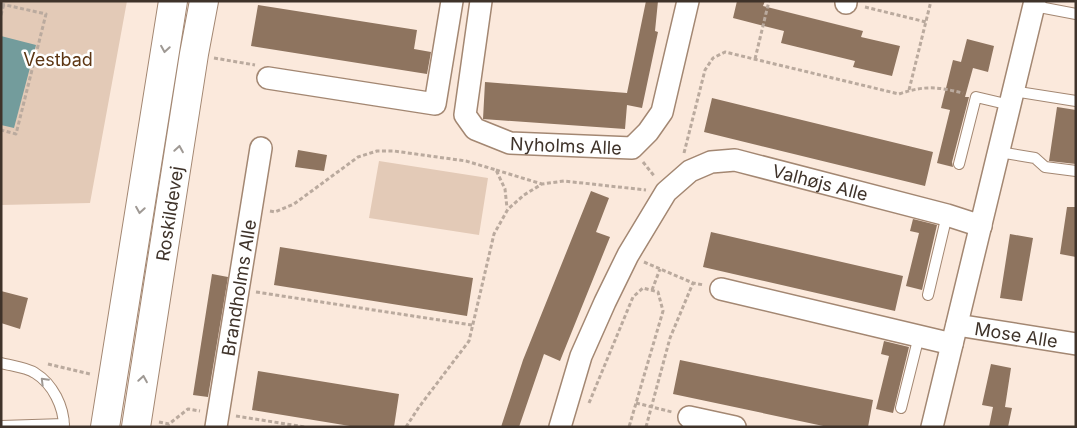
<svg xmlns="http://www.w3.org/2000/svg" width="1077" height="428" font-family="Inter,sans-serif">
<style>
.green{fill:#e3cab7}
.water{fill:#739c9c}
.building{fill:#8e745f}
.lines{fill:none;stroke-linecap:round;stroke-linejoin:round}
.lane-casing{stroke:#a38772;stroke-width:12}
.street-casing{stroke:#a38772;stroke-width:24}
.secondary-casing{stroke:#a38772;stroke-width:30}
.path{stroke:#baaa9e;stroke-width:3;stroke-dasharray:4 2.5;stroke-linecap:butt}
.lane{stroke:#fff;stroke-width:10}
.street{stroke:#fff;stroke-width:21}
.secondary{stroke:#fff;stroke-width:28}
.oneway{stroke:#9f9994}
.labels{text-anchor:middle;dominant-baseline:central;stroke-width:5;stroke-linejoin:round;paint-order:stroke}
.park-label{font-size:18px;fill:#5d3613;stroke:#fff}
.street-label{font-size:18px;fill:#3f332a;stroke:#fff}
</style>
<rect width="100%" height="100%" fill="#fbe9dc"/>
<path class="green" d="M1 1H127L90 203 1 205Z
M379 161 488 178 479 235 369 218Z"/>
<path class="water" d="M1 36 36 45 14 128 1 125Z"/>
<path class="building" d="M646 1H658L655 31 658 32 642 108 627 105 625 129 483 119 485 82 627 93Z
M737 1H765L763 6 863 31 861 37 900 46 892 76 853 67 855 61 781 43 784 31 733 18Z
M258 5 417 30 414 49 431 52 427 74 251 46Z
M967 39 994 46 988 72 973 68 965 97H969L952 162 953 167 937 163 950 110 941 108 953 60 961 62Z
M712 98 933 152 925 186 704 132Z
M1057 107 1076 110V164L1049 161Z
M298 150 327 155 324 171 295 167Z
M591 191 609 198 596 232 610 237 560 361 544 354 519 427H501L523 360Z
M1067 207H1076V257L1060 254Z
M913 219 937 225 922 290 906 286 919 233 910 231Z
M711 232 903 276 895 311 703 267Z
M1010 234 1033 238 1022 301 1000 298Z
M280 247 473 278 467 316 274 285Z
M212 274 228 277 208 397 193 395Z
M1 291 28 298 20 329 1 323Z
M884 341 909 347 893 413 876 409 889 356 881 354Z
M680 360 873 400 868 427H828L673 394Z
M991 364 1011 368 1005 407 1012 408 1008 427H989L993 407 982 405Z
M258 371 399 394 394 427H356L252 410Z"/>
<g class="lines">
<g class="lane-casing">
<path id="lane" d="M1034 6 1076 14
M1013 91 1076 101
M999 152 1035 158 1045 167 1076 171
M959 164 976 97 1010 105
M928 295 947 215
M1 363C12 366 26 367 35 373 53 384 64 407 64 427
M901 408 919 336
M1 426 64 424"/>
</g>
<g class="street-casing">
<g id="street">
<path id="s1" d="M481 1 465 115 475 129 510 143 632 148 648 132 662 112 688 1"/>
<path d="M846 3V1"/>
<path d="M268 78 435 104 452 1"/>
<path d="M721 289 952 344"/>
<path id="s2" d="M957 325 1076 344"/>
<path d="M689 417 735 427"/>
<path id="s3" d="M216 427 261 148"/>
<path id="s4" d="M560 427 581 356 605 302 628 255 666 192 690 171 711 162 735 160 947 215 981 226"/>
<path d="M932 427 1035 1"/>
</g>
</g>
<g class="secondary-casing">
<g id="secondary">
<path d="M105 427 173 1"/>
<path id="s5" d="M136 427 194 54 204 1"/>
</g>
</g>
<path class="path" d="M1 4 46 14 16 134 1 130
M865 7 926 22
M1 15 4 4
M214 58 255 65
M755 59 769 1
M909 90 931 1
M684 153 705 70 713 58 725 52 899 94C925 85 938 87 963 93
M643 162 655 177
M496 170 542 184
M270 211 275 212 294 204 358 157 377 151H394L466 161 496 170 505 189 507 208
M644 262 693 283 704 285
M652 290 660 269
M256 292 472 325
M48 364 90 374
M589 403 633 297 643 288 658 292 663 311 629 427
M636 403 672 412
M236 416 305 427
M159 422 169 424 188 409 200 411
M406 427 419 407 469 341 494 234 508 209 524 195 542 184 564 181 646 190
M646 427 670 338 693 283"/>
<use href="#lane" class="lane"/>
<use href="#street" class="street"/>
<use href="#secondary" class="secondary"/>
</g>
<defs><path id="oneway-chevron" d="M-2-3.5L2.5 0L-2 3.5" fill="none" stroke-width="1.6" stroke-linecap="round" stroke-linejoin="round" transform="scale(1.25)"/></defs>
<g class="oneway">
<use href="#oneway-chevron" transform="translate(165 49) rotate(99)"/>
<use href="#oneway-chevron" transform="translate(179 149) rotate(-81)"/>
<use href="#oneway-chevron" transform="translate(140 210) rotate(99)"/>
<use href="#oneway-chevron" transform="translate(143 379) rotate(-81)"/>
<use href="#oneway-chevron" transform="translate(44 381) rotate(-135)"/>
</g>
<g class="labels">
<g class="park-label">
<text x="58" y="59">Vestbad</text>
</g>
<g class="street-label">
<text stroke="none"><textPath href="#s1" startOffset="226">Nyholms Alle</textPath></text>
<text stroke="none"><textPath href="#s4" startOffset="426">Valhøjs Alle</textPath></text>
<text stroke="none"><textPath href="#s5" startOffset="216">Roskildevej</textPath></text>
<text stroke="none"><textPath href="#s3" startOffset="141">Brandholms Alle</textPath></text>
<text stroke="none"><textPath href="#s2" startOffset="60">Mose Alle</textPath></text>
</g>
</g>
<rect width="1077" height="428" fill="none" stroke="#3f332a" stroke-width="5"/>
</svg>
